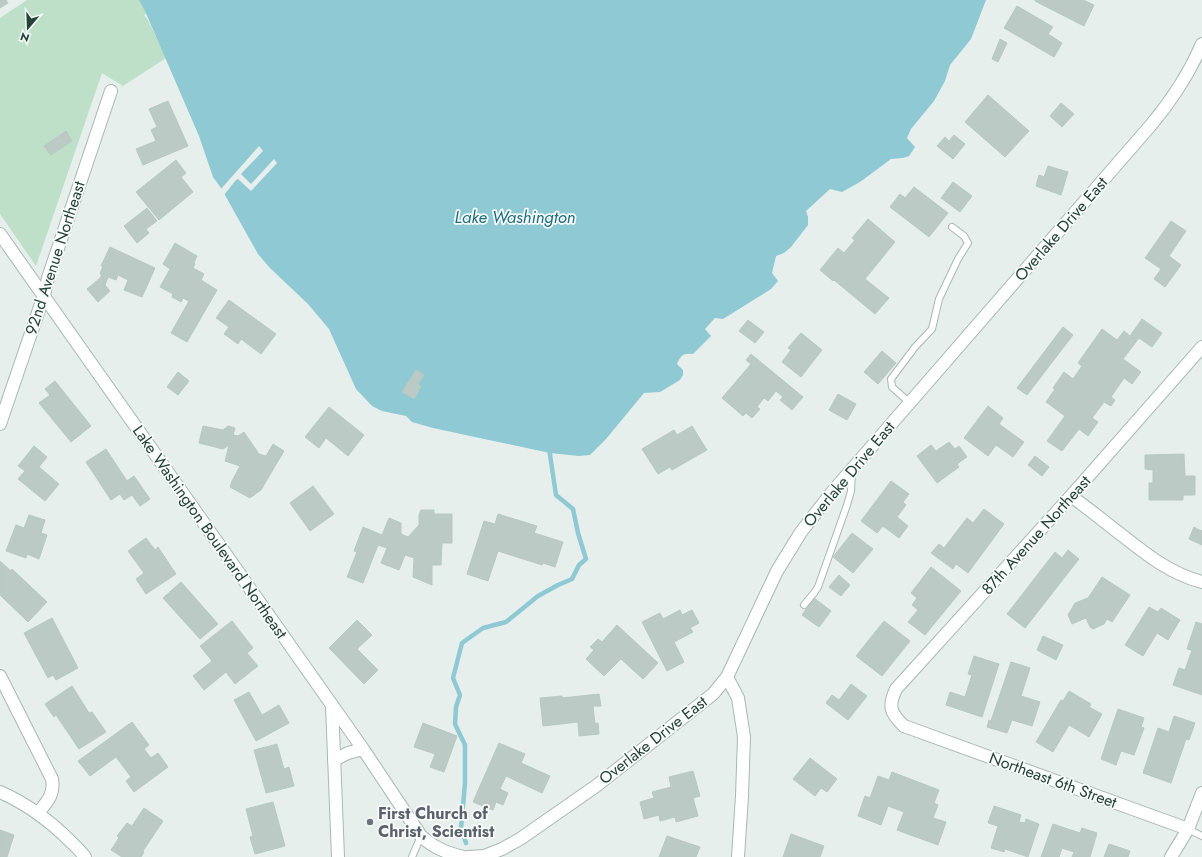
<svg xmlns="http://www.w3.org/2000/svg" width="1202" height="857" font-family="Jost,sans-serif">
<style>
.green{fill:#bfe0c8}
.water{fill:#8ec9d4}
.pier{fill:#e6efeb}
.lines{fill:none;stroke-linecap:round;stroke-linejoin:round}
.stream{stroke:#8ec9d4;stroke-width:4.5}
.building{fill:#bbcac4;stroke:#b8c9c2}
.service-casing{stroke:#a8b8b2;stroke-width:8}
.minor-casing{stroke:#a8b8b2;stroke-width:14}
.tertiary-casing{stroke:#a8b8b2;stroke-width:14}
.secondary-casing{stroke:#a4bbb3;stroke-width:14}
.service{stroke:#fff;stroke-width:6}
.minor{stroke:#fff;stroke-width:12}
.tertiary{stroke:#fff;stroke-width:12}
.secondary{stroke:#fff;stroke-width:12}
.worship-dot{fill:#6b7280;stroke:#f7fbf9;stroke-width:1.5}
.labels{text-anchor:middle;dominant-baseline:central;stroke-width:3.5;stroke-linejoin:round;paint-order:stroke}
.street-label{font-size:16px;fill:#24423a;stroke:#f7fbf9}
.worship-label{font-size:16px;font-weight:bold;fill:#5b616d;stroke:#f7fbf9;text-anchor:start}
.water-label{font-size:17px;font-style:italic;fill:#1c6f80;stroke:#f7fbf9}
</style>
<rect width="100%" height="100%" fill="#e6efeb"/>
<path class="green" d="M27 0H142L149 11 144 15 148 20 166 58 123 86 102 73 36 266 0 214V18Z"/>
<path class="water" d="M139 0H986L971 39 950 65 945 81 934 101 911 129 907 138 915 147 909 156 903 158 891 159 860 182 842 192 830 189 806 211 808 217V225L791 247 784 253 776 256 772 273 778 281 771 289 723 319 715 318 705 329 711 336 693 354C683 353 681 355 677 364L683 370V375L680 380 660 392 644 393 606 439 590 455 579 456 550 453 433 428 412 422 406 416 382 411 372 406 356 389 329 329 308 304 270 268 258 254 221 188 213 177 199 136 145 11Z"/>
<path class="pier" d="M259 146 263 151 241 174 251 184 274 159 277 163 251 191 238 179 236 180 224 195 220 190Z"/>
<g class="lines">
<path class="stream" d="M466 843 461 828 465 783V745L455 724 456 707 460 695 453 678 462 643 483 628 506 622 538 596 558 585 572 579 579 565 586 559 578 533 573 509 556 495 549 448"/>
</g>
<path class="building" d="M0 0H6L8 3 0 8Z
M1035 0H1083L1094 5 1084 26 1035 1Z
M1017 6 1053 27 1048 34 1062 43 1054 57 1004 28Z
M1000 39 1007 43 998 62 992 59Z
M988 95 1029 131 1005 157 965 122Z
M168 101 188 146 143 165 136 149 156 141 151 130 157 127 149 109Z
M1061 103 1074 114 1062 127 1050 116Z
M66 131 72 141 51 155 44 146Z
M954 135 965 144 953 159 937 146 945 137 949 141Z
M176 160 186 173 181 177 193 192 159 220 136 192Z
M1048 166 1068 172 1061 195 1036 186 1039 175 1044 177Z
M953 182 972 196 960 212 941 198Z
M914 187 948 213 929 237 890 207 900 194 905 198Z
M147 208 157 221 146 229 149 233 137 243 124 226Z
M868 219 895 242 865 279 889 298 875 314 834 280 833 281 820 270 838 248 844 253 855 240 852 238Z
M1171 221 1186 231 1169 256 1181 265 1165 287 1154 279 1161 269 1145 258Z
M175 243 197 256 194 263 195 264 193 268 204 274 201 280 217 290 187 342 171 333 189 301 183 298 181 302 172 297 173 294 160 287 170 269 163 264Z
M110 247 155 268 142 297 124 290 128 280 118 275 116 280 108 277 105 285 110 291 98 302 87 289 99 279V280L102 274H100L103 266H101Z
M229 300 276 334 261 354 241 339 238 344 224 334 229 327 216 318Z
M1142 319 1162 333 1152 347 1139 338 1123 359 1141 372 1132 384 1124 378 1111 397 1115 400 1111 406 1104 402 1092 418 1098 422 1088 436 1079 429 1062 451 1047 441 1065 416 1046 402 1055 389 1053 388 1064 372 1073 379 1082 366 1078 363 1102 329 1117 340 1124 331 1130 336Z
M748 320 764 332 755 343 739 331Z
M1063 327 1073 335 1027 395 1017 388Z
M801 333 822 350 801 377 782 362 791 350 788 348Z
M882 351 896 363 878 384 864 372Z
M751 354 803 397 792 410 780 400 783 397 776 391 768 401 764 398 757 407 760 409 752 418 746 413 743 416 722 398 751 364 746 360Z
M416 370 424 375 418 384 421 387 414 399 402 392Z
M178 372 189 381 178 395 167 387Z
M55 381 91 426 71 442 39 403 50 395 45 389Z
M838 394 856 404 847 420 829 410Z
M988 406 1003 418 999 424 1024 442 1013 457 996 445 988 456 964 438Z
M329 407 364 435 348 456 326 438 319 448 305 437Z
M203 426 223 430 228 426 235 428 233 435 238 436 244 432 259 454 266 456 273 444 284 451 261 490 250 498 230 487 232 481 240 466 225 461 229 445 223 449 199 443Z
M692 426 707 450 672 470 670 467 658 474 642 449 674 430 677 435Z
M949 442 955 449 959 446 967 457 957 464 959 467 937 483 917 456 931 445 936 451Z
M34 446 47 457 39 467 59 484 45 501 18 479 25 471 18 466Z
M106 449 127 481 134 476 150 499 140 506 132 495 124 500 120 494 111 500 86 462Z
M1184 454 1185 476H1195V495H1183V500H1149V483H1153V470L1145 469V455Z
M1035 456 1049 467 1042 476 1028 465Z
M891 481 909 494 903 502 906 505 897 517 908 526 899 538 883 526 877 533 861 521Z
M313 486 334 514 310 531 290 503Z
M984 509 1004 524 968 573 956 564 953 569 931 553 939 544 944 548 967 518 973 523Z
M421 510H434V514H452V543H442L441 565H432V585L413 577 414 558 405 555 399 570 381 563 387 548 378 545 363 583 347 577 357 552 354 551 363 527 382 535 389 518 401 523V534L408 537 419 525V515Z
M498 514 537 526 534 533 563 542 555 567 543 563 542 565 498 551 488 581 467 574 484 521 495 524Z
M29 515 45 520 41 533 47 535 39 559 27 554 26 558 6 551 16 525 24 528Z
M1194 527 1201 531 1202 530V545L1189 539Z
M852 533 873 549 853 573 833 557Z
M146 538 155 550 158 547 176 574 146 594 136 579 144 573 128 551Z
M1068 550 1079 559 1025 628 1007 614 1055 552 1062 558Z
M0 561 11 571 12 569 47 602 28 622 0 595Z
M931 567 961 591 925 635 908 622 918 610 912 605 917 598 911 593Z
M839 575 850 585 841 596 829 587Z
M1102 577 1130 595 1112 622 1107 619 1104 624 1093 629 1090 627 1086 618 1072 624 1068 615 1075 603 1088 598Z
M181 582 218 624 200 639 163 598Z
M814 598 831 611 819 627 802 615Z
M1149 607 1158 612 1161 608 1180 620 1168 640 1157 633 1143 656 1125 645Z
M680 610 682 615 692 610 699 623 690 628 693 632 674 642 684 662 667 671 642 622 660 613 663 619Z
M52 618 78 668 56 680 53 675 48 678 24 633Z
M357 620 372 635 357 649 378 670 364 684 329 648Z
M232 621 253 648 247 653 258 666 235 684 226 672 204 690 193 676 212 661 200 646Z
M884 621 910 641 882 676 856 656Z
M1196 622 1202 624V695L1173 685 1179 668 1185 670 1192 650 1187 649Z
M617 625 658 663 643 679 621 659 604 676 586 659 594 650 590 647 598 639 602 642Z
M1043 636 1063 645 1056 660 1037 650Z
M974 656 999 664 982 717 946 705 950 692 965 697 972 675 968 674Z
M1011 662 1030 668 1021 696 1040 702 1032 726 1012 720 1007 733 987 727 989 720 991 721Z
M851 684 867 696 848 720 826 703 832 695 839 700Z
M72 686 89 713 92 712 106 732 79 749 56 715 54 717 45 704Z
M1069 691 1091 704 1089 707 1102 714 1089 737 1069 725 1053 752 1036 742 1061 700 1063 701Z
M249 692 262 715 279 705 289 723 256 741 234 700Z
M599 694 601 706H593L595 724 598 723 599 734 579 736 578 722 543 726 540 698 562 696V698Z
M1118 709 1144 718 1141 727 1144 728 1134 755 1121 751 1116 765 1101 759Z
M1174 716 1195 723 1189 740 1186 739 1171 783 1143 773 1158 728 1169 732Z
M132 722 149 745 144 749 151 758 158 753 168 767 134 792 126 781 131 777 116 757 90 776 78 761Z
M423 723 457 736 444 772 430 767 435 754 414 747Z
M499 743 525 754 521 763 550 776 542 793 506 776 500 789 508 793 503 805 496 802 493 810 473 802Z
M277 744 284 769 289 767 294 786 266 793 254 750Z
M810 758 837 779 827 792 821 788 815 796 793 779Z
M693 771 700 796 693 798 698 816 676 822 675 817 660 821 659 815 644 819 640 802 654 798 652 792 671 787 669 777Z
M892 772 939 790 934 803 938 805 933 818 946 822 938 845 897 830 904 812 888 806 881 825 858 816 865 796 870 798 878 776 889 780Z
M273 802 285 846 255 854 250 837 253 836 246 809Z
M994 806 1021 815 1019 822 1025 823 1026 819 1039 824 1028 857 1005 849 1004 852 991 848 998 826 988 823Z
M144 808 163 821 143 851 144 852 141 857H122L111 850 119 838 117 836 127 823 132 826Z
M1053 824 1080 833 1082 828 1097 833 1090 857H1072L1074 852 1062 848 1059 857H1041Z
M0 830 14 835 7 857H0Z
M791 834 824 846 820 857H783Z
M667 836 700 847 696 857H659Z
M1109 844 1130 851 1128 857H1104Z"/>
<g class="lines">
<g class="service-casing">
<path id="service" d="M910 403 892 387 891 379 915 347 932 329 939 299 958 259 968 243 964 236 952 227
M804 605 814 593 818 587 847 505 851 491 852 471
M1188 829 1202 836
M412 857 421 836"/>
</g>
<g class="minor-casing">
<path id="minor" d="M44 295 48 278 111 91
M1071 496C1089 509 1106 523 1123 536 1147 555 1171 574 1202 582
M0 676 52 779C55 794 47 802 38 813
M727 677 738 698 744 737 742 796 738 857
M1188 829 904 726C890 713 888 706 896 689L1071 496 1202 347
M1171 857 1188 829 1202 793"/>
</g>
<g class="tertiary-casing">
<path id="tertiary" d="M332 705 363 749 421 836C434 848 447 853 464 857
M334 760 348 753 363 749
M468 857 484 856 502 849 520 839 596 786 713 694 727 677 777 571 801 532 833 491 1151 125C1172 100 1189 74 1202 44"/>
</g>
<g class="secondary-casing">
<path id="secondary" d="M0 234 332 705 338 857
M0 424 44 295
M0 792C27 804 49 820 70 841 75 846 81 851 85 857"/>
</g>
<use href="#service" class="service"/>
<use href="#minor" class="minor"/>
<use href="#tertiary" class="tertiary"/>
<use href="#secondary" class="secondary"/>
</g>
<circle class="worship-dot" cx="370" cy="822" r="4"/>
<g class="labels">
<g class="street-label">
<text transform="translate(1061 229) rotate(-49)">Overlake Drive East</text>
<text transform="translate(55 258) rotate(-72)">92nd Avenue Northeast</text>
<text transform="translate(849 474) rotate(-50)">Overlake Drive East</text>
<text transform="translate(210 532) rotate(55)">Lake Washington Boulevard Northeast</text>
<text transform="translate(1036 535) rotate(-48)">87th Avenue Northeast</text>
<text transform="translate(653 740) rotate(-38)">Overlake Drive East</text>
<text transform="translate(1053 780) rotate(20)">Northeast 6th Street</text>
</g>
<g class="worship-label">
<text x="378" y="813">First Church of<tspan x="378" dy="18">Christ, Scientist</tspan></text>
</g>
<g class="water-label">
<text x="515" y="217">Lake Washington</text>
</g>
</g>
<g transform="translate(28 28) rotate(199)" stroke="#f7fbf9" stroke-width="3" paint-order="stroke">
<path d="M0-3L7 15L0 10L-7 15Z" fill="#24423a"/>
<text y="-6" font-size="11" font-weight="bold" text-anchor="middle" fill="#24423a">N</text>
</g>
</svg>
